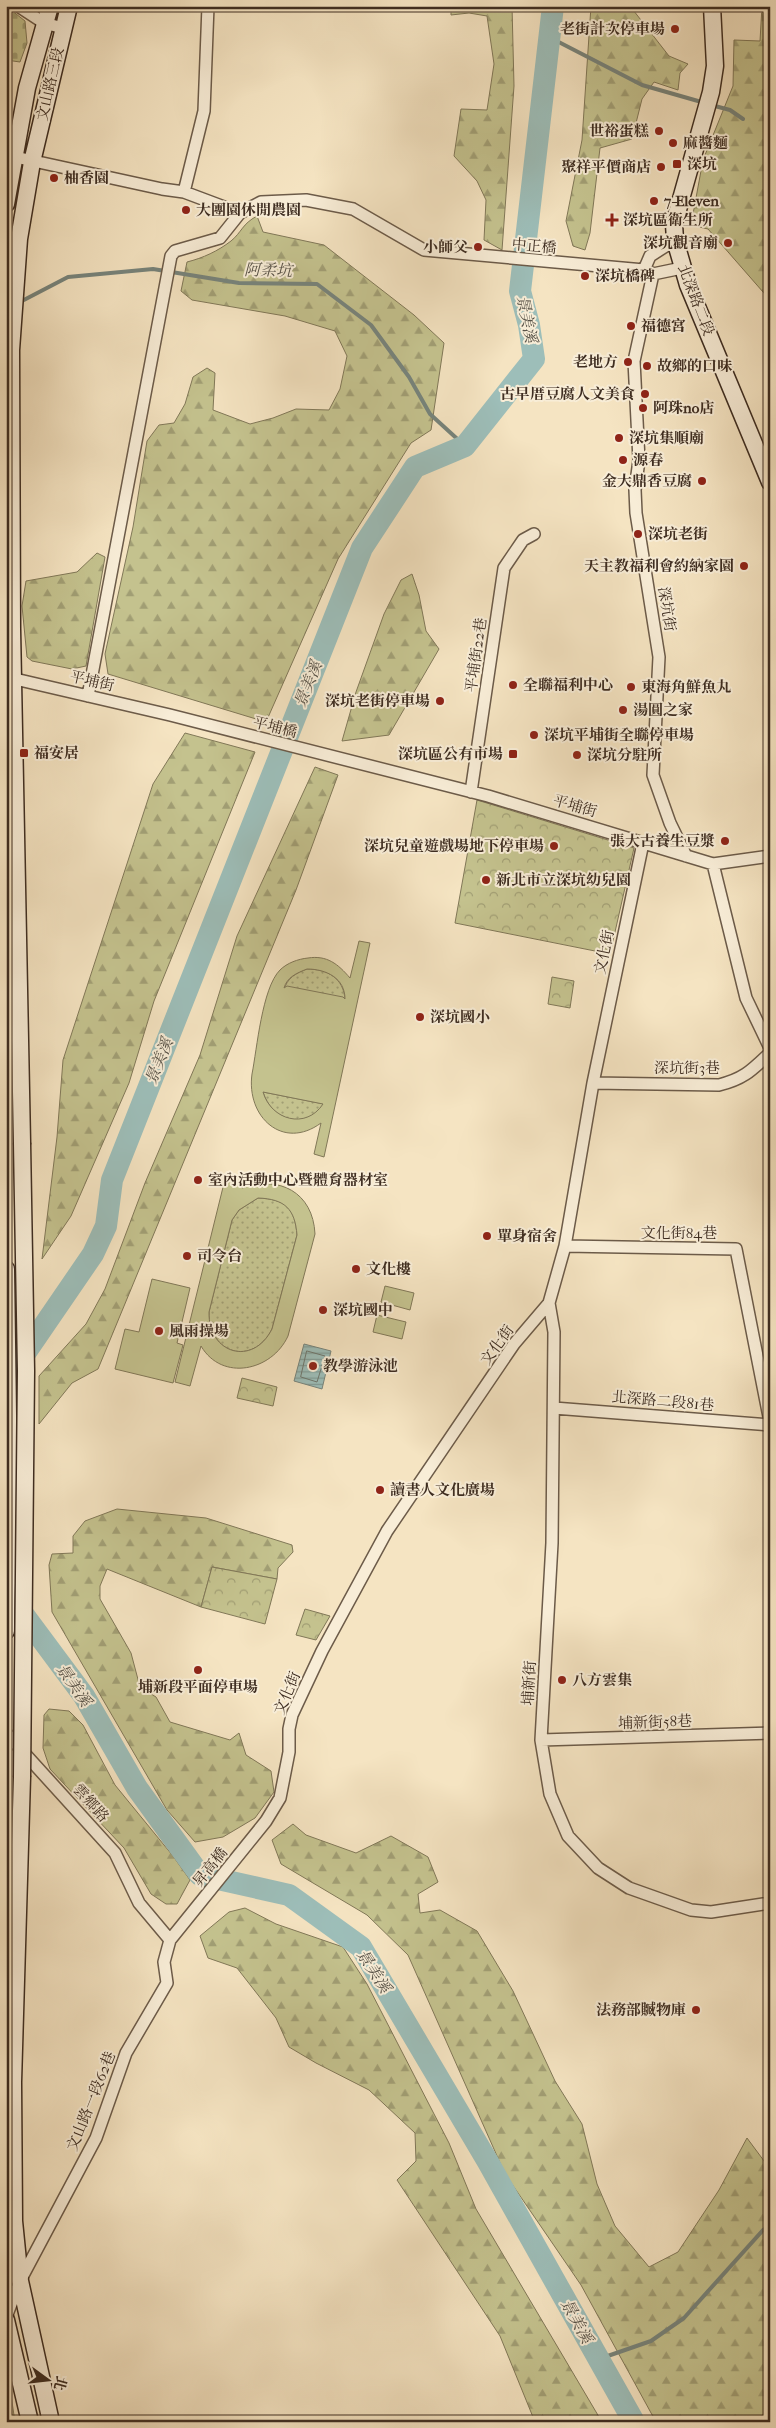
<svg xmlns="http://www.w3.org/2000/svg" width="776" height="2428" font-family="'IM FELL French Canon','Noto Serif TC',serif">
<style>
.grass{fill:url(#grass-dots);stroke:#817858}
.forest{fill:url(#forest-firs);stroke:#817858}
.cemetery{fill:url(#cemetery-stones);stroke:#817858}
.park{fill:url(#park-crowns);stroke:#817858}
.garden{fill:#c4c28e;stroke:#817858;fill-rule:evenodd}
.water{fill:url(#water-rules);stroke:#77847c}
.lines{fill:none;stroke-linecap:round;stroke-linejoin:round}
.shore{stroke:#6e766d;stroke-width:1}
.stream{stroke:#77847c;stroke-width:4}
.river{stroke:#9dbeb9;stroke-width:22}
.minor-casing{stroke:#6c5b49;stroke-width:14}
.secondary-casing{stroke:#3e2d21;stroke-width:19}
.minor{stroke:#f8edd7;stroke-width:11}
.secondary{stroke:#f8edd7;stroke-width:16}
.secondary-bridge-casing{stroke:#3e2d21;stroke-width:19;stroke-linecap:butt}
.secondary-bridge{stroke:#f8edd7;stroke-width:16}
.poi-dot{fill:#8f2418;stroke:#f8edd7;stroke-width:2}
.labels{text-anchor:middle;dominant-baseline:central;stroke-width:4;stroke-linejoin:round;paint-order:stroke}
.poi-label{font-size:15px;font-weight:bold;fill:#3e2d21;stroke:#f8edd7;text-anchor:start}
.street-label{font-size:15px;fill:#3e2d21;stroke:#f8edd7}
.water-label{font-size:16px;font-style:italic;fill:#565147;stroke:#f8edd7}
</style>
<defs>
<pattern id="grass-dots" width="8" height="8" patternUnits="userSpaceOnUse" patternTransform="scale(1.25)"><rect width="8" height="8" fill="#c4c28e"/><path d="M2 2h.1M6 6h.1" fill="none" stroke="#a19e74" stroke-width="1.8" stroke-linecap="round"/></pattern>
<pattern id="forest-firs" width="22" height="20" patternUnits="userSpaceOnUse" patternTransform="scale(1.25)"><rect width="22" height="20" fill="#c4c28e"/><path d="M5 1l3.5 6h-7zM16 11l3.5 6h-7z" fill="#a19e74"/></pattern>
<pattern id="cemetery-stones" width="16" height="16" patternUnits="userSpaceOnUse" patternTransform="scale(1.25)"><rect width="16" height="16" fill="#c4c28e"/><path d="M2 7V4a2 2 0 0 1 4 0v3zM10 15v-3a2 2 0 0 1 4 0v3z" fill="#a19e74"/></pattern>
<pattern id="park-crowns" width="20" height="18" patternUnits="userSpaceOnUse" patternTransform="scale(1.25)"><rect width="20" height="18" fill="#c4c28e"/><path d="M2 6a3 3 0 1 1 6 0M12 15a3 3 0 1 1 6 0" fill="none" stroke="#a19e74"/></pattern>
<pattern id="water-rules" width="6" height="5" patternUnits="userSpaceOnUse" patternTransform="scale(1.25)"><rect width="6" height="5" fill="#9dbeb9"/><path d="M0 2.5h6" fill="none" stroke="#819b96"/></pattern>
</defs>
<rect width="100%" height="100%" fill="#f5e4c2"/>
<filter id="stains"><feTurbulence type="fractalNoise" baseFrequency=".004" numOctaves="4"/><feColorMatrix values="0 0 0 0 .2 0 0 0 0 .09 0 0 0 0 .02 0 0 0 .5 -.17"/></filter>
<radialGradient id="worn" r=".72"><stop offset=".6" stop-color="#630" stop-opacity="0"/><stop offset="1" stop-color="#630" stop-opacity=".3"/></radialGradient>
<path class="grass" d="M307 969C327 969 344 978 345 1000L284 990C287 978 296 973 307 969Z
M263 1092 324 1104C305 1131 272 1121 263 1092Z
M258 1198C286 1199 295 1209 297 1235L272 1329C253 1367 208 1354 209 1312L232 1220 239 1210Z"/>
<path class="forest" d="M451 6H512L514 86 502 250 484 240 486 200 477 181 454 156 461 109 487 110 494 64 487 16 469 13 451 15Z
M591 6H630L669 56 688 64 680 73 678 90 654 82 642 99 632 139 600 148 590 233 585 250 573 246 566 221 582 140Z
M762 6H770V300L708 229 691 225 703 160 733 86 734 40 760 41Z
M257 216 263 232 324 245 414 315 444 343 431 430 411 443 338 559 266 722 108 674 105 654 133 527 147 441 159 425 174 423 185 404 193 377 207 368 215 373 213 410 250 424 273 418 296 409 329 410 340 389 347 356 335 331 285 316 192 300 181 291 187 262C203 258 218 251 231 241 242 232 242 224 257 216Z
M97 553 105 557 86 666 72 669 32 661 27 657 22 606 26 581 77 572Z
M412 574 419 595 426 631 439 649 389 735 342 741 356 692 384 614 401 580Z
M185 733 255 752 154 1001 129 1083 71 1216 42 1259 57 1137 63 1060 153 784Z
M315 767 338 775 296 890 98 1369 72 1383 39 1424V1376L86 1324 105 1289 145 1183 200 1055 237 936Z
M117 1509 206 1518 292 1545 293 1552 278 1568 277 1579 212 1567 201 1607 107 1569 100 1586V1599L131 1653 140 1687 156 1697 170 1722 230 1740 239 1733 246 1755 271 1771 274 1792 255 1818 223 1837 195 1842 167 1810 52 1612 49 1565 52 1554 73 1553V1536L85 1521Z
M49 1709 69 1711 83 1725 115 1785 173 1856 190 1880 177 1904H166L151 1894 124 1848 50 1769 43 1748 44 1715Z
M293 1824 306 1835 356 1853 391 1836 428 1857 438 1882 418 1894 420 1913 440 1910 477 1931 513 1991 555 2081 582 2124 597 2184 615 2226 649 2267 678 2252 719 2190 747 2138 770 2169V2422H656L581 2285 505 2174 408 1955 367 1915 281 1864 272 1840Z
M245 1908 276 1924 343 1947 367 1984 449 2143 476 2209 602 2422H535L500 2336 397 2180 416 2161 415 2133 369 2090 316 2063 289 2047 276 2018 237 1968 208 1958 200 1936 229 1912Z
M6 2375H8L15 2422H6Z"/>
<path class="cemetery" d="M6 6 25 21 27 43 20 62 6 60Z"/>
<path class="park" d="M477 800 634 848 610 954 455 923Z
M552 977 574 981 570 1008 548 1004Z
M242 1378 277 1387 273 1406 237 1398Z
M212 1567 277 1579 265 1624 201 1607Z
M305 1609 330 1616 316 1640 296 1635Z"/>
<path class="garden" d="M359 941 370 943 324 1157 314 1154 321 1123C283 1151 246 1117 252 1074 257 1049 262 988 280 970 287 963 298 959 308 958 327 955 338 964 350 978ZM307 969C326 969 345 978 345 999L343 997 287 986 284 988C287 977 297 973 307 969ZM263 1092 323 1104C306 1130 271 1120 263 1092Z
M226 1175 243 1179 242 1188C279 1175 313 1192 315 1234L288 1336C272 1371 222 1382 201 1346L190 1386 175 1382ZM258 1198C285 1199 295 1209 297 1235L272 1329C253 1367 208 1354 209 1312L232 1220 239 1210Z
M152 1279 190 1288 177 1343 183 1345 173 1383 115 1369 125 1329 139 1332Z
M385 1286 414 1293 410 1310 381 1302Z
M377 1315 406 1322 402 1339 373 1332Z"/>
<path class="water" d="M304 1344 331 1351 322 1389 294 1381Z"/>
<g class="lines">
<path class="shore" d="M307 1351 325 1356 317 1382 301 1377Z"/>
<path class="stream" d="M549 37 642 85 705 103
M711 105 730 110 743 119
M20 302 68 277 153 269 239 283 317 284 371 325 409 377 430 414 465 446
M599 2359 651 2341 684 2318 763 2230 770 2226"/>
<path class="river" d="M6 1381 93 1254 106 1226 112 1180 362 548 415 467 465 446 534 359 529 325 520 291 553 6
M6 1591 84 1696 137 1788 200 1875 289 1895 361 1947 488 2162 634 2422"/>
<g class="minor-casing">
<path id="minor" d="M18 6 44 23 63 28
M6 155 162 189 184 192 240 213 261 202 306 200 353 209 424 250 644 270
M184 192 204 111 208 6
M675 240 650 256 644 270 653 274 682 268
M653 274 634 361 639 460 635 490 636 513 659 657 653 775 670 823 686 856
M6 679H15L170 715 488 796 713 864 770 856
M88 696 171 256 175 251 220 238 240 213
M471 792 504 568 523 540 534 534
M713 864 746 998 770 1048
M593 1083 719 1085C744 1079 752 1070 770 1053
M565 1246 736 1249 770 1422
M549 1303 554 1332 552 1543 541 1740 550 1794 568 1836 598 1868 629 1888 691 1910 711 1912 770 1903
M554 1408 770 1425
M6 1733 115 1853 139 1903 170 1940
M541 1740 770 1733
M6 2317 20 2281 96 2138 126 2053 167 1983 164 1962 170 1940 266 1821 280 1798 289 1752V1729L292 1715 322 1651 387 1531 514 1344 549 1303 565 1246 593 1083 643 843"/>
</g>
<g class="secondary-casing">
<path id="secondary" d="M712 6 715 66 711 92 674 224 675 240 688 285 770 482
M6 204 27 88 50 6
M22 1143 12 629 11 350 19 239 32 162 69 6
M6 1269 9 1488 6 1631
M22 1777 13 2082 14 2221 20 2281 51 2422
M6 2320 30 2422"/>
</g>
<use href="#minor" class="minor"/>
<use href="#secondary" class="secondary"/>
<g class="secondary-bridge-casing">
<path id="secondary-bridge" d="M22 1143 26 1371 22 1777"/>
</g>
<use href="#secondary-bridge" class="secondary-bridge"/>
</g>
<g class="poi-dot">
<circle cx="675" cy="29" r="5"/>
<circle cx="659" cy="131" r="5"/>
<circle cx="673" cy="143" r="5"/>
<rect x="672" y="159" width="10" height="10" rx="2.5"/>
<circle cx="661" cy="167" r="5"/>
<circle cx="54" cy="178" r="5"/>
<circle cx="654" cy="201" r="5"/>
<circle cx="186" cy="210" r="5"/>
<path d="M609.5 212.5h5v5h5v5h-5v5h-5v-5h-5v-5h5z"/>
<circle cx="728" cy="243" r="5"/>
<circle cx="478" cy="247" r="5"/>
<circle cx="585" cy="276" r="5"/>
<circle cx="631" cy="326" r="5"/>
<circle cx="628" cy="362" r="5"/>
<circle cx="647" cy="366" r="5"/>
<circle cx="645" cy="394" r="5"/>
<circle cx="643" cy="408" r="5"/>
<circle cx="619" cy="438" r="5"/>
<circle cx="623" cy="460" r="5"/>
<circle cx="702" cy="481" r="5"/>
<circle cx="638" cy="534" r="5"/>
<circle cx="744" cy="566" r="5"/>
<circle cx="513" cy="685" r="5"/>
<circle cx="631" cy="687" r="5"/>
<circle cx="440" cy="701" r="5"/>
<circle cx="623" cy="710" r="5"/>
<circle cx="534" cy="735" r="5"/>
<rect x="19" y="748" width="10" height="10" rx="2.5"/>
<rect x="508" y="749" width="10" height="10" rx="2.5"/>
<circle cx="577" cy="755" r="5"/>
<circle cx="725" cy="841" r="5"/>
<circle cx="554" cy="846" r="5"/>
<circle cx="486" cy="880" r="5"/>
<circle cx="420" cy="1017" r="5"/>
<circle cx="198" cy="1180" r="5"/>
<circle cx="487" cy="1236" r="5"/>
<circle cx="187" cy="1256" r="5"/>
<circle cx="356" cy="1269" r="5"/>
<circle cx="323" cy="1310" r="5"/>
<circle cx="159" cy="1331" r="5"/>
<circle cx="313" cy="1366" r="5"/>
<circle cx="380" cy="1490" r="5"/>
<circle cx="198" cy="1670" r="5"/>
<circle cx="562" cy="1680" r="5"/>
<circle cx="696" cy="2010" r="5"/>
</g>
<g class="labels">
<g class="poi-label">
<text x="665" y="29" text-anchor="end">老街計次停車場</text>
<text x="649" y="131" text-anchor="end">世裕蛋糕</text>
<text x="683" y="143">麻醬麵</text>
<text x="687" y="164">深坑</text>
<text x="651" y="167" text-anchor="end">聚祥平價商店</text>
<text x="64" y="178">柚香園</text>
<text x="664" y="201">7-Eleven</text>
<text x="196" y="210">大團園休閒農園</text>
<text x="623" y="220">深坑區衛生所</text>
<text x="718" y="243" text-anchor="end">深坑觀音廟</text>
<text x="468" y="247" text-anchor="end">小師父</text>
<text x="595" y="276">深坑橋碑</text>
<text x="641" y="326">福德宮</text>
<text x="618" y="362" text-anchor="end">老地方</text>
<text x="657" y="366">故鄉的口味</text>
<text x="635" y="394" text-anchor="end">古早厝豆腐人文美食</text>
<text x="653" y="408">阿珠no店</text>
<text x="629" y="438">深坑集順廟</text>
<text x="633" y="460">源春</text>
<text x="692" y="481" text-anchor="end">金大鼎香豆腐</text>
<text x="648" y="534">深坑老街</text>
<text x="734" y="566" text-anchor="end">天主教福利會約納家園</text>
<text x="523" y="685">全聯福利中心</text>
<text x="641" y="687">東海角鮮魚丸</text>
<text x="430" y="701" text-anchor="end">深坑老街停車場</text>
<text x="633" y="710">湯圓之家</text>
<text x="544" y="735">深坑平埔街全聯停車場</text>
<text x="34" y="753">福安居</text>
<text x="503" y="754" text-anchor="end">深坑區公有市場</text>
<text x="587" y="755">深坑分駐所</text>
<text x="715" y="841" text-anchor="end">張大古養生豆漿</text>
<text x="544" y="846" text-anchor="end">深坑兒童遊戲場地下停車場</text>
<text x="496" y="880">新北市立深坑幼兒園</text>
<text x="430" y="1017">深坑國小</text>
<text x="208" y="1180">室內活動中心暨體育器材室</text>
<text x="497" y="1236">單身宿舍</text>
<text x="197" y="1256">司令台</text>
<text x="366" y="1269">文化樓</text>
<text x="333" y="1310">深坑國中</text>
<text x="169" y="1331">風雨操場</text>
<text x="323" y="1366">教學游泳池</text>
<text x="390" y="1490">讀書人文化廣場</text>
<text x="572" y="1680">八方雲集</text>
<text x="198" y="1687" text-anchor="middle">埔新段平面停車場</text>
<text x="686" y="2010" text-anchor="end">法務部贓物庫</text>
</g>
<g class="street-label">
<text transform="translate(50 84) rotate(-77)">文山路三段</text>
<text transform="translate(534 246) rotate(5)">中正橋</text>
<text transform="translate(696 300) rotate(69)">北深路二段</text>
<text transform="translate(667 609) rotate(81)">深坑街</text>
<text transform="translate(476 655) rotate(-82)">平埔街22巷</text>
<text transform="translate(92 681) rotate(13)">平埔街</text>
<text transform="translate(275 727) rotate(14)">平埔橋</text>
<text transform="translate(575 806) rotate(16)">平埔街</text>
<text transform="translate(604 952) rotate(-78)">文化街</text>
<text x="687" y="1068">深坑街3巷</text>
<text x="679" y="1233">文化街84巷</text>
<text transform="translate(497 1345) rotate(-54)">文化街</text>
<text transform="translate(663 1401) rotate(5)">北深路二段81巷</text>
<text transform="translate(529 1683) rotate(-87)">埔新街</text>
<text transform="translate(287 1693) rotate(-67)">文化街</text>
<text transform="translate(655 1722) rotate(-2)">埔新街58巷</text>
<text transform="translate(91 1803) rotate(48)">雲鄉路</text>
<text transform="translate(210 1867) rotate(-51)">昇高橋</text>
<text transform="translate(91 2101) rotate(-68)">文山路一段62巷</text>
</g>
<g class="water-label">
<text transform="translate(268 270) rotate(1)">阿柔坑</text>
<text transform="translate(527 319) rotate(79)">景美溪</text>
<text transform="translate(308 684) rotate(-68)">景美溪</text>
<text transform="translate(159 1061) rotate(-68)">景美溪</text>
<text transform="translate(74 1685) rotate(55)">景美溪</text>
<text transform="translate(374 1971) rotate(57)">景美溪</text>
<text transform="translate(577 2321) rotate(61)">景美溪</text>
</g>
</g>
<rect width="776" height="2428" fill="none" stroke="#f5e4c2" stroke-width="25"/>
<rect x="8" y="8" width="761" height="2413" fill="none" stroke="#3e2d21" stroke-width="2.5"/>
<rect x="12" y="12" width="751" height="2403" fill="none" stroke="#3e2d21"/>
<g transform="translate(48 2380) rotate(105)" stroke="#f8edd7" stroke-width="4" paint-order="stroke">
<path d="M0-4L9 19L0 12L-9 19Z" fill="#3e2d21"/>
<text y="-8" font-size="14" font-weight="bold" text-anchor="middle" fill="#3e2d21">北</text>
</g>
<rect width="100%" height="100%" filter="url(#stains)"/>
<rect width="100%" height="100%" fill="url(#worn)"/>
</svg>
